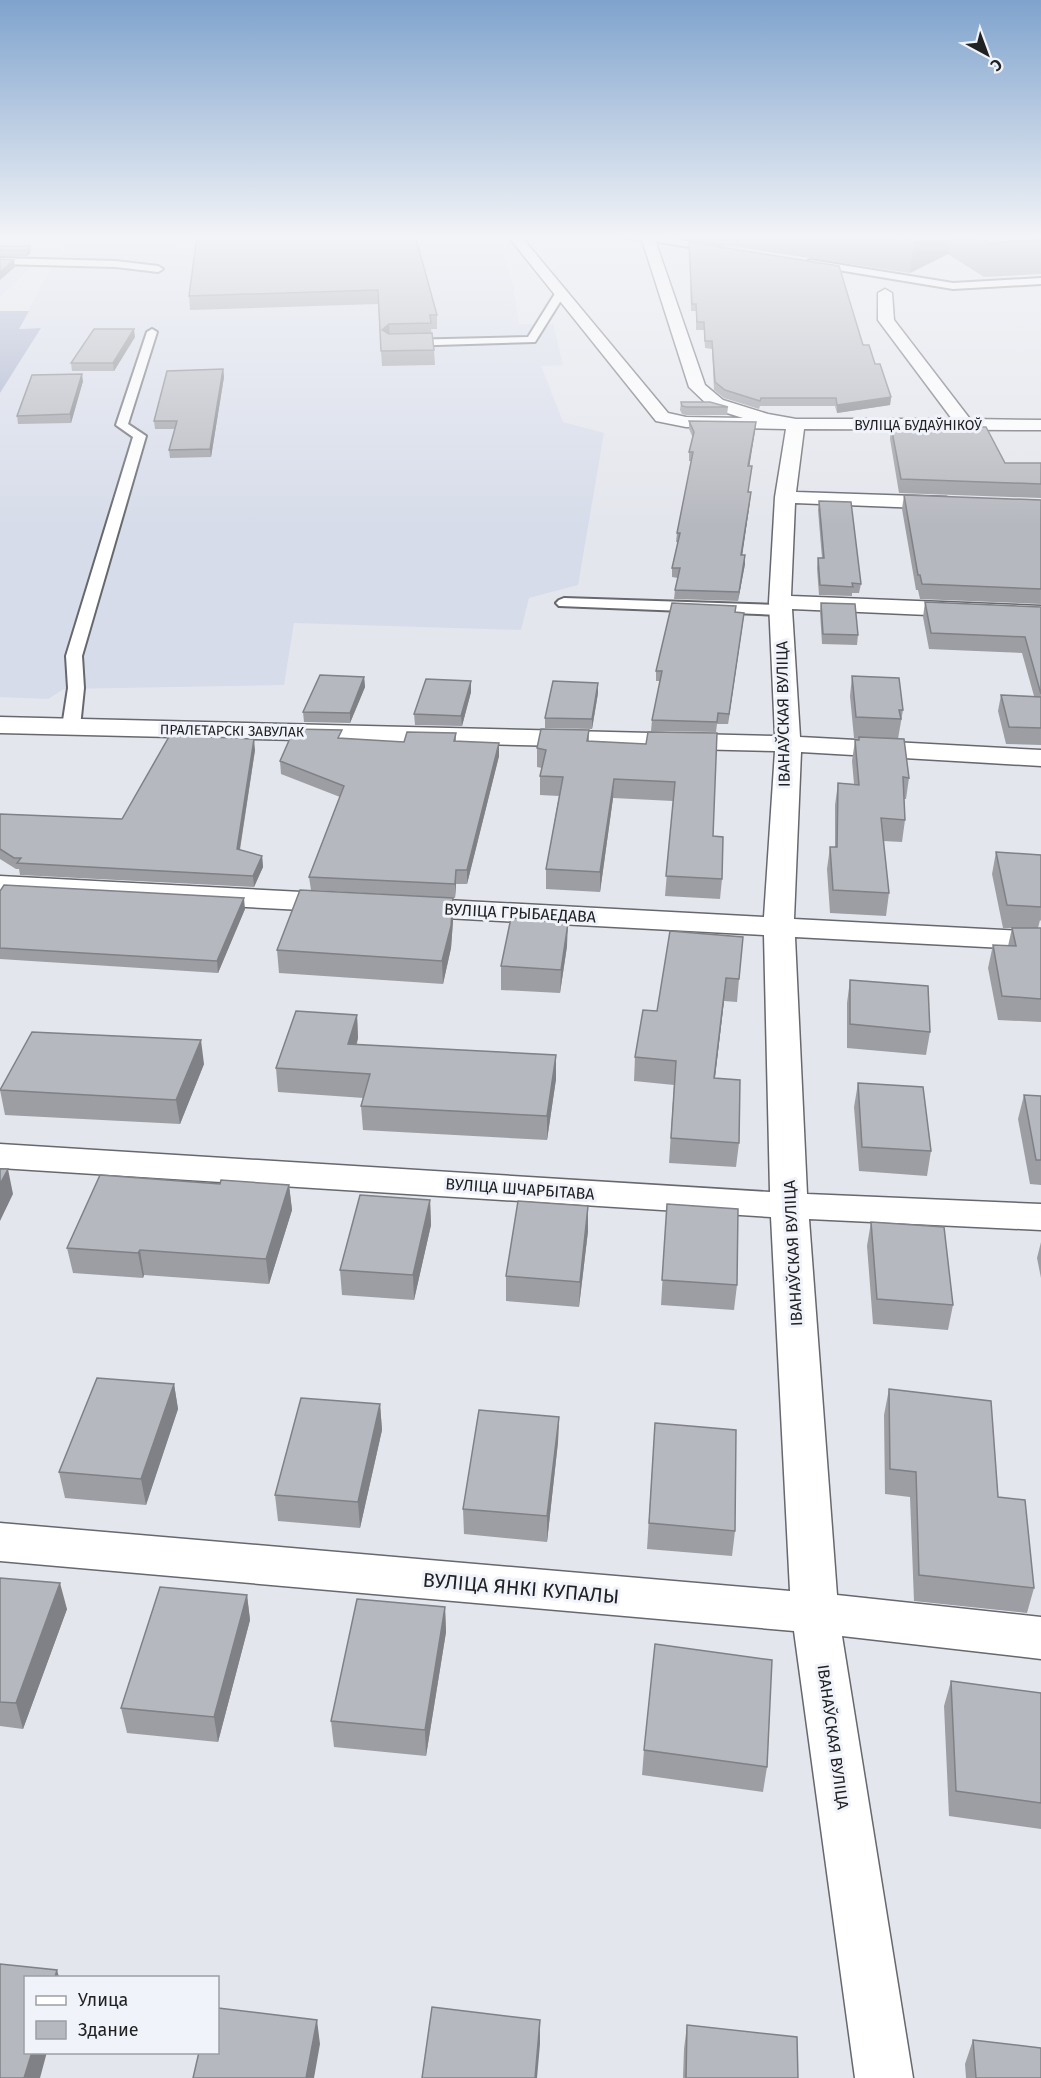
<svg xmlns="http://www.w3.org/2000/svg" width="1041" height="2078" font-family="'Fira Sans',sans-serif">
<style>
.built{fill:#d7dcea}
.forest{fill:#a6afcc}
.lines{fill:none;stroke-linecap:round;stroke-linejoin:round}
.lane-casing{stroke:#66686e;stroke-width:4}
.street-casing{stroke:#66686e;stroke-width:3}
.lane{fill:#fff;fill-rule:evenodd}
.street{fill:#fff;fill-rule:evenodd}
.wall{fill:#9d9ea4}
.shaded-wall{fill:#7f8186}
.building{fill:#b6b8bf;stroke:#7f8186;stroke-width:1.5}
.labels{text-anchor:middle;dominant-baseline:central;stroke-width:6;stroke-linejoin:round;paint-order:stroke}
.far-street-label{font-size:14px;fill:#202123;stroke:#f1f3fb}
.street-label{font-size:16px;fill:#202123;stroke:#f1f3fb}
.near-street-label{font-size:20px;fill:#202123;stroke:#f1f3fb}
</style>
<rect width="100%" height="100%" fill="#e4e6ed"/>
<path class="built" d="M499 241 513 285 519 324H553L563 365 541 366 563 422 604 433 578 585 529 598 521 630 294 623 284 685 64 689 48 699 0 697V393L41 328 18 329 54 263 73 242 196 249Z
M0 265 33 266 0 297Z"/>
<path class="forest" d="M0 311H29L19 329 41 328 0 393Z"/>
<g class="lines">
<g class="lane-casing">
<path id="lane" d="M644 235 720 246 725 249 720 252 647 240 643 237Z
M0 258 116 261 158 266 163 269 158 272 116 267 0 264Z
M811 260 953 283 1041 278V284L953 289 808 265V261Z
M560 291 565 294 535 342 404 346 399 343 404 340 528 337 556 292Z
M152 329 157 332 128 424 146 436 82 656 84 688 80 727 77 731H65L62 727 68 688 66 656 133 437 116 425 147 332Z
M564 598 780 605 788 610 780 615 559 606 556 603 559 600Z"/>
</g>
<g class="street-casing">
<path id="street" d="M507 235H520L668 413 686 417 743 418 711 408 689 387 642 240 621 238 620 235H652L654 237 705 385 723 400 768 414 796 419H952L878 320V293L885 289 892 293 894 320 970 419 1041 420V430L804 429 796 492 946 497 953 499 956 503 953 507 946 509 795 503 791 596 1041 606V620L792 609 800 737 1041 750V766L801 752 794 919 1041 932V950L795 937 807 1194 1041 1204V1230L809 1219 837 1595 1041 1617V1659L842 1636 913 2078H855L794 1631 0 1561V1523L790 1591 771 1217 0 1168V1144L770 1192 764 935 409 916 398 913 394 907 398 901 409 898 764 917 775 751 0 733V717L775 736 769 602 775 497 786 429 686 427 656 421Z
M0 876 340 894 350 897 355 903 350 909 340 912 0 894Z"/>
</g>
<use href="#lane" class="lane"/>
<use href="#street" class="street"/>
</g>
<path class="wall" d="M415 235 437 315V329H431L434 350 435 365 382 366 378 304 190 310 189 296Z
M688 235H1041V274L984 277 948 254 910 273 688 240Z
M689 242 863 345 875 364 891 397 890 405 837 413 835 406H760L759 409 724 398 714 390 712 349 705 348 704 330H696V311H691Z
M0 246H30L31 253 27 256H0Z
M135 337 114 371H72L71 363Z
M223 369 224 377 211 457 170 458 169 450 175 429H155L154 421Z
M83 381 71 423 18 424 17 416Z
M681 402 728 407 727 415H686L682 414 680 410Z
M689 421 756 422 749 466H752L748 492 750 501 742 555 745 564 738 601 674 599 675 590 678 578 672 577V568L678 542H676L677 533 691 461H689V452L693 438 689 429Z
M891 426 1005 463H1041V498L899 493 890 439Z
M904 495 1041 500V604L920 599 918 590H916L902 509Z
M819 501 861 584 859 593H852V596L819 595 817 568 818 558H822L818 510Z
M925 602 1041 607V745L1006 744 998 711 1001 695 1034 696 1022 653 929 649 923 617Z
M821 603 858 635 857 645 822 644 820 612Z
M736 612 744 613 728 724H717L716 732 651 731 652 720 660 681H656V671Z
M852 676 903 710 898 739 909 778 906 799H904L905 820 902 842 883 841 889 893 886 916 830 913 827 869 830 847H835V805L838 783 854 784 852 761 855 740H858V738H854L850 696Z
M364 677 365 687 350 723 304 722 303 712Z
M471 692 462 726 415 725 414 714Z
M598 693 592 729 545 728V718Z
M589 730V741L646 744 648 732 713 836 722 879 720 899 665 896 673 801 613 798 600 892 546 889V869L559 796 540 795V776L542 768 537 767V748Z
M456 733V741L499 756 467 884H456L455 898 311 890 309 877 340 797 281 774 280 761 342 739 404 742Z
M255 750 240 850 262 856 263 867 254 887 20 875 19 869H16L0 859V814L122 819Z
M996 852 1041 855V921L1040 920 1038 928H1041V1022L998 1020 988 968 993 945 1008 946 1012 928H1003L992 874Z
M0 891 245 909 218 973 0 959Z
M453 921 451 948 443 984 279 973 277 950Z
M670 931 739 979 737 1002 724 1001 715 1078 739 1143 736 1167 669 1163 674 1085 634 1081 635 1057 657 1011Z
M567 946 560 993 501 990V966Z
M850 980 930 1032 926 1055 847 1048V1003Z
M357 1015 358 1038 357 1044 556 1079 547 1140 363 1130 361 1106 364 1098 278 1092 276 1068Z
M204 1064 180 1124 5 1115 0 1090Z
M858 1083 931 1151 927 1176 859 1171 854 1107Z
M1024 1095 1041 1096V1185L1030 1184 1018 1119Z
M289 1185 292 1210 269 1284 144 1275 143 1278 73 1273 67 1248Z
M430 1200 431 1225 414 1300 342 1295 340 1270Z
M667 1204 737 1285 734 1310 661 1305Z
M588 1206V1231L579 1307 506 1301V1276Z
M871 1222 953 1305 948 1330 873 1324 867 1246Z
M1041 1242V1278L1037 1258Z
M174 1384 178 1409 146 1505 65 1498 59 1472Z
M889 1389 998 1497 1034 1588 1027 1613 914 1601 910 1497 885 1494 884 1415Z
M380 1404 382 1430 360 1528 278 1521 275 1495Z
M559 1417 558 1442 547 1542 464 1534 463 1509Z
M655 1423 735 1531 732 1556 647 1549Z
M0 1578 67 1609 23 1729 0 1726Z
M247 1595 250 1620 218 1742 127 1733 121 1708Z
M445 1607 446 1632 426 1756 334 1747 331 1721Z
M951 1681 1041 1693V1829L949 1816 944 1706Z
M644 1750 767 1767 763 1792 642 1775Z
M687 2025 798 2078H683L684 2049Z
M973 2040 1041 2078H966L965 2064Z"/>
<path class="shaded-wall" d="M922 235H950L948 254 910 273 914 239Z
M30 246 31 253 27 256 26 250Z
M14 260 15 267 0 280V272Z
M389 324 390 339 382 330Z
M134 329 135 337 114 371 113 363Z
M223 369 224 377 211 457 210 449Z
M82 374 83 381 71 423 70 414Z
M891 397 890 405 837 413V405Z
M756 422 755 431 748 475V466Z
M751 492 750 501 741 564V555Z
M745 555V564L738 601 739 592Z
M744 613 743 622 728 724 729 714Z
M364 677 365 687 350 723V713Z
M471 681V692L462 726 461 716Z
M598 683V693L592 729V719Z
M254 739 255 750 238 860 237 849Z
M499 743V756L467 884V870Z
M614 779 613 798 600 892V872Z
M262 856 263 867 254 887 253 876Z
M456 870V884L455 898V884Z
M244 898 245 909 218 973 217 961Z
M453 898V921L451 948 443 984 442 961Z
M568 923 567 946 560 993 561 970Z
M726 978 724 1001 712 1102 714 1078Z
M357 1015 358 1038 349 1068 348 1044Z
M201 1040 204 1064 180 1124 176 1100Z
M556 1055V1079L547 1140V1116Z
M8 1169 13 1194 0 1221V1184Z
M289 1185 292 1210 269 1284 266 1259Z
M430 1200 431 1225 414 1300 413 1275Z
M588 1206V1231L579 1307 580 1282Z
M140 1250 144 1275 143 1278 138 1253Z
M174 1384 178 1409 146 1505 141 1479Z
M380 1404 382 1430 360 1528 358 1502Z
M559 1417 558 1442 547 1542V1516Z
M60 1583 67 1609 23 1729 16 1703Z
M247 1595 250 1620 218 1742 214 1717Z
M445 1607 446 1632 426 1756 425 1730Z
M57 1970 59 1977H55Z
M317 2020 320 2044 314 2078H306Z
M540 2020V2044L537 2078H535Z
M32 2052H47L40 2078H24Z"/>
<path class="building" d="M253 235H415L437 315H430L431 323 389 324 382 330 389 334 432 333 434 350 381 351 378 290 189 296 197 236Z
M886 235H922L914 239Z
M976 235H1041V240L989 243Z
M689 242 839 266 863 345H869L875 364H880L891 397 837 405 836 398H761L760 401 725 390 715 382 712 341H705L704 322H697L696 304H692Z
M0 246H30L26 250H0Z
M0 259 14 260 0 272Z
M94 329H134L113 363H71Z
M223 369 210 449 169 450 177 421H154L167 371Z
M82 374 70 414 17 416 32 375Z
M681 402H710L728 407H687L682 406Z
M689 421 756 422 748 466H752L748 492H751L741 555H745L739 592 675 590 680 568H672L680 533H677L693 452H689L694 432Z
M891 426 986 427 1005 463H1041V484L901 479Z
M904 495 1041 500V589L922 584 920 575H918Z
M819 501 851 502 861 584 852 583 853 587 820 585 818 558H824Z
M925 602 1041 607V694L1025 637 931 633Z
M672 603 736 606 735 612 744 613 729 714 718 713 717 722 652 720 662 671H656Z
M821 603 855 604 858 635 823 634Z
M320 675 364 677 350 713 303 712Z
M852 676 899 678 903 710H899L901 719 856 717Z
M426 679 471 681 461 716 414 714Z
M553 681 598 683 592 719 545 718Z
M1001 695 1041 697V728L1009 727Z
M294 729 342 730 338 738 404 742 407 732 456 733 454 741 499 743 467 870H456L455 884 309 877 344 786 280 761Z
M541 729 589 730 587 741 646 744 648 732 717 733 713 836 723 837 722 879 666 876 675 782 614 779 600 872 546 869 563 777 540 776 546 750 537 748Z
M170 735 254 739 237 849 262 856 253 876 17 863 21 858H14L0 849V814L122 819Z
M859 737 904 739 909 778 903 777 905 820 881 818 889 893 833 890 830 847H837L838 783 859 785 855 740H859Z
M996 852 1041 855V907L1007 905Z
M4 885 244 898 217 961 0 948V891Z
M300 890 453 898 451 926 442 961 277 950Z
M511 918 568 923 561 970 501 966Z
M1012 928H1041V999L1002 996 993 945 1016 946Z
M670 931 743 937 739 979 726 978 714 1078 740 1080 739 1143 671 1138 676 1061 635 1057 643 1010 657 1011Z
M850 980 928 986 930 1032 850 1024Z
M296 1011 357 1015 348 1044 556 1055 547 1116 361 1106 370 1074 276 1068Z
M32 1032 201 1040 176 1100 0 1090Z
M858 1083 923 1087 931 1151 862 1147Z
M1024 1095 1041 1096V1160H1036Z
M0 1169H8L0 1184Z
M100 1175 220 1184 221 1180 289 1185 266 1259 140 1250 138 1253 67 1248Z
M360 1195 430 1200 413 1275 340 1270Z
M518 1201 588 1206 580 1282 506 1276Z
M667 1204 738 1209 737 1285 662 1280Z
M871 1222 944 1227 953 1305 877 1299Z
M97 1378 174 1384 141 1479 59 1472Z
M889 1389 991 1401 998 1497 1025 1500 1034 1588 919 1575 916 1472 890 1469Z
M301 1398 380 1404 358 1502 275 1495Z
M479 1410 559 1417 547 1516 463 1509Z
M655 1423 736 1430 735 1531 649 1523Z
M0 1578 60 1583 16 1703 0 1702Z
M160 1587 247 1595 214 1717 121 1708Z
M357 1599 445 1607 425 1730 331 1721Z
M655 1644 772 1660 767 1767 644 1750Z
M951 1681 1041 1693V1803L956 1791Z
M0 1964 57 1970 55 1977H26V2052H32L24 2078H0Z
M432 2007 540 2020 535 2078H422Z
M218 2008 317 2020 306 2078H193L199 2052H218Z
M687 2025 797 2037 798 2078H686Z
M973 2040 1041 2048V2078H976Z"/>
<linearGradient id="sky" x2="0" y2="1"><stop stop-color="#7fa3cd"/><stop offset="0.45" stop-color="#f3f4f7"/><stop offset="1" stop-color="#f3f4f7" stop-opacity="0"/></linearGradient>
<rect width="1041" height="526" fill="url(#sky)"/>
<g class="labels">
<g class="far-street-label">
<text x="918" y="425">ВУЛІЦА БУДАЎНІКОЎ</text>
<text transform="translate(232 731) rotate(1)">ПРАЛЕТАРСКІ ЗАВУЛАК</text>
</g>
<g class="street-label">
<text transform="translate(783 714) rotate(-91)">ІВАНАЎСКАЯ ВУЛІЦА</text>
<text transform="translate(520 913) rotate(3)">ВУЛІЦА ГРЫБАЕДАВА</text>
<text transform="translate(520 1189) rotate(4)">ВУЛІЦА ШЧАРБІТАВА</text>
<text transform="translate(793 1253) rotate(-93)">ІВАНАЎСКАЯ ВУЛІЦА</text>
<text transform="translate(833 1737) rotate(82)">ІВАНАЎСКАЯ ВУЛІЦА</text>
</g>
<g class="near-street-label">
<text transform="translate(521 1588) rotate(5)">ВУЛІЦА ЯНКІ КУПАЛЫ</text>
</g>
</g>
<rect x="24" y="1976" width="195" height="78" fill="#f1f3fb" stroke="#9d9fa5" stroke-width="1.5"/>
<rect x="36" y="1996" width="30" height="9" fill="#ffffff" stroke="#9d9fa5" stroke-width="1.5"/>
<text x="78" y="2006" font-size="18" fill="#202123">Улица</text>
<rect x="36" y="2021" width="30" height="18" fill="#b6b8bf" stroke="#9d9fa5" stroke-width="1.5"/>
<text x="78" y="2036" font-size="18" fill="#202123">Здание</text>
<g transform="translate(987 54) rotate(139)" stroke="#f1f3fb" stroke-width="4.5" paint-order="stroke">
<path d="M0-4.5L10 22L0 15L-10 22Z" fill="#202123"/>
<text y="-9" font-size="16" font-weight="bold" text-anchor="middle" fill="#202123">С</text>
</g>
</svg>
